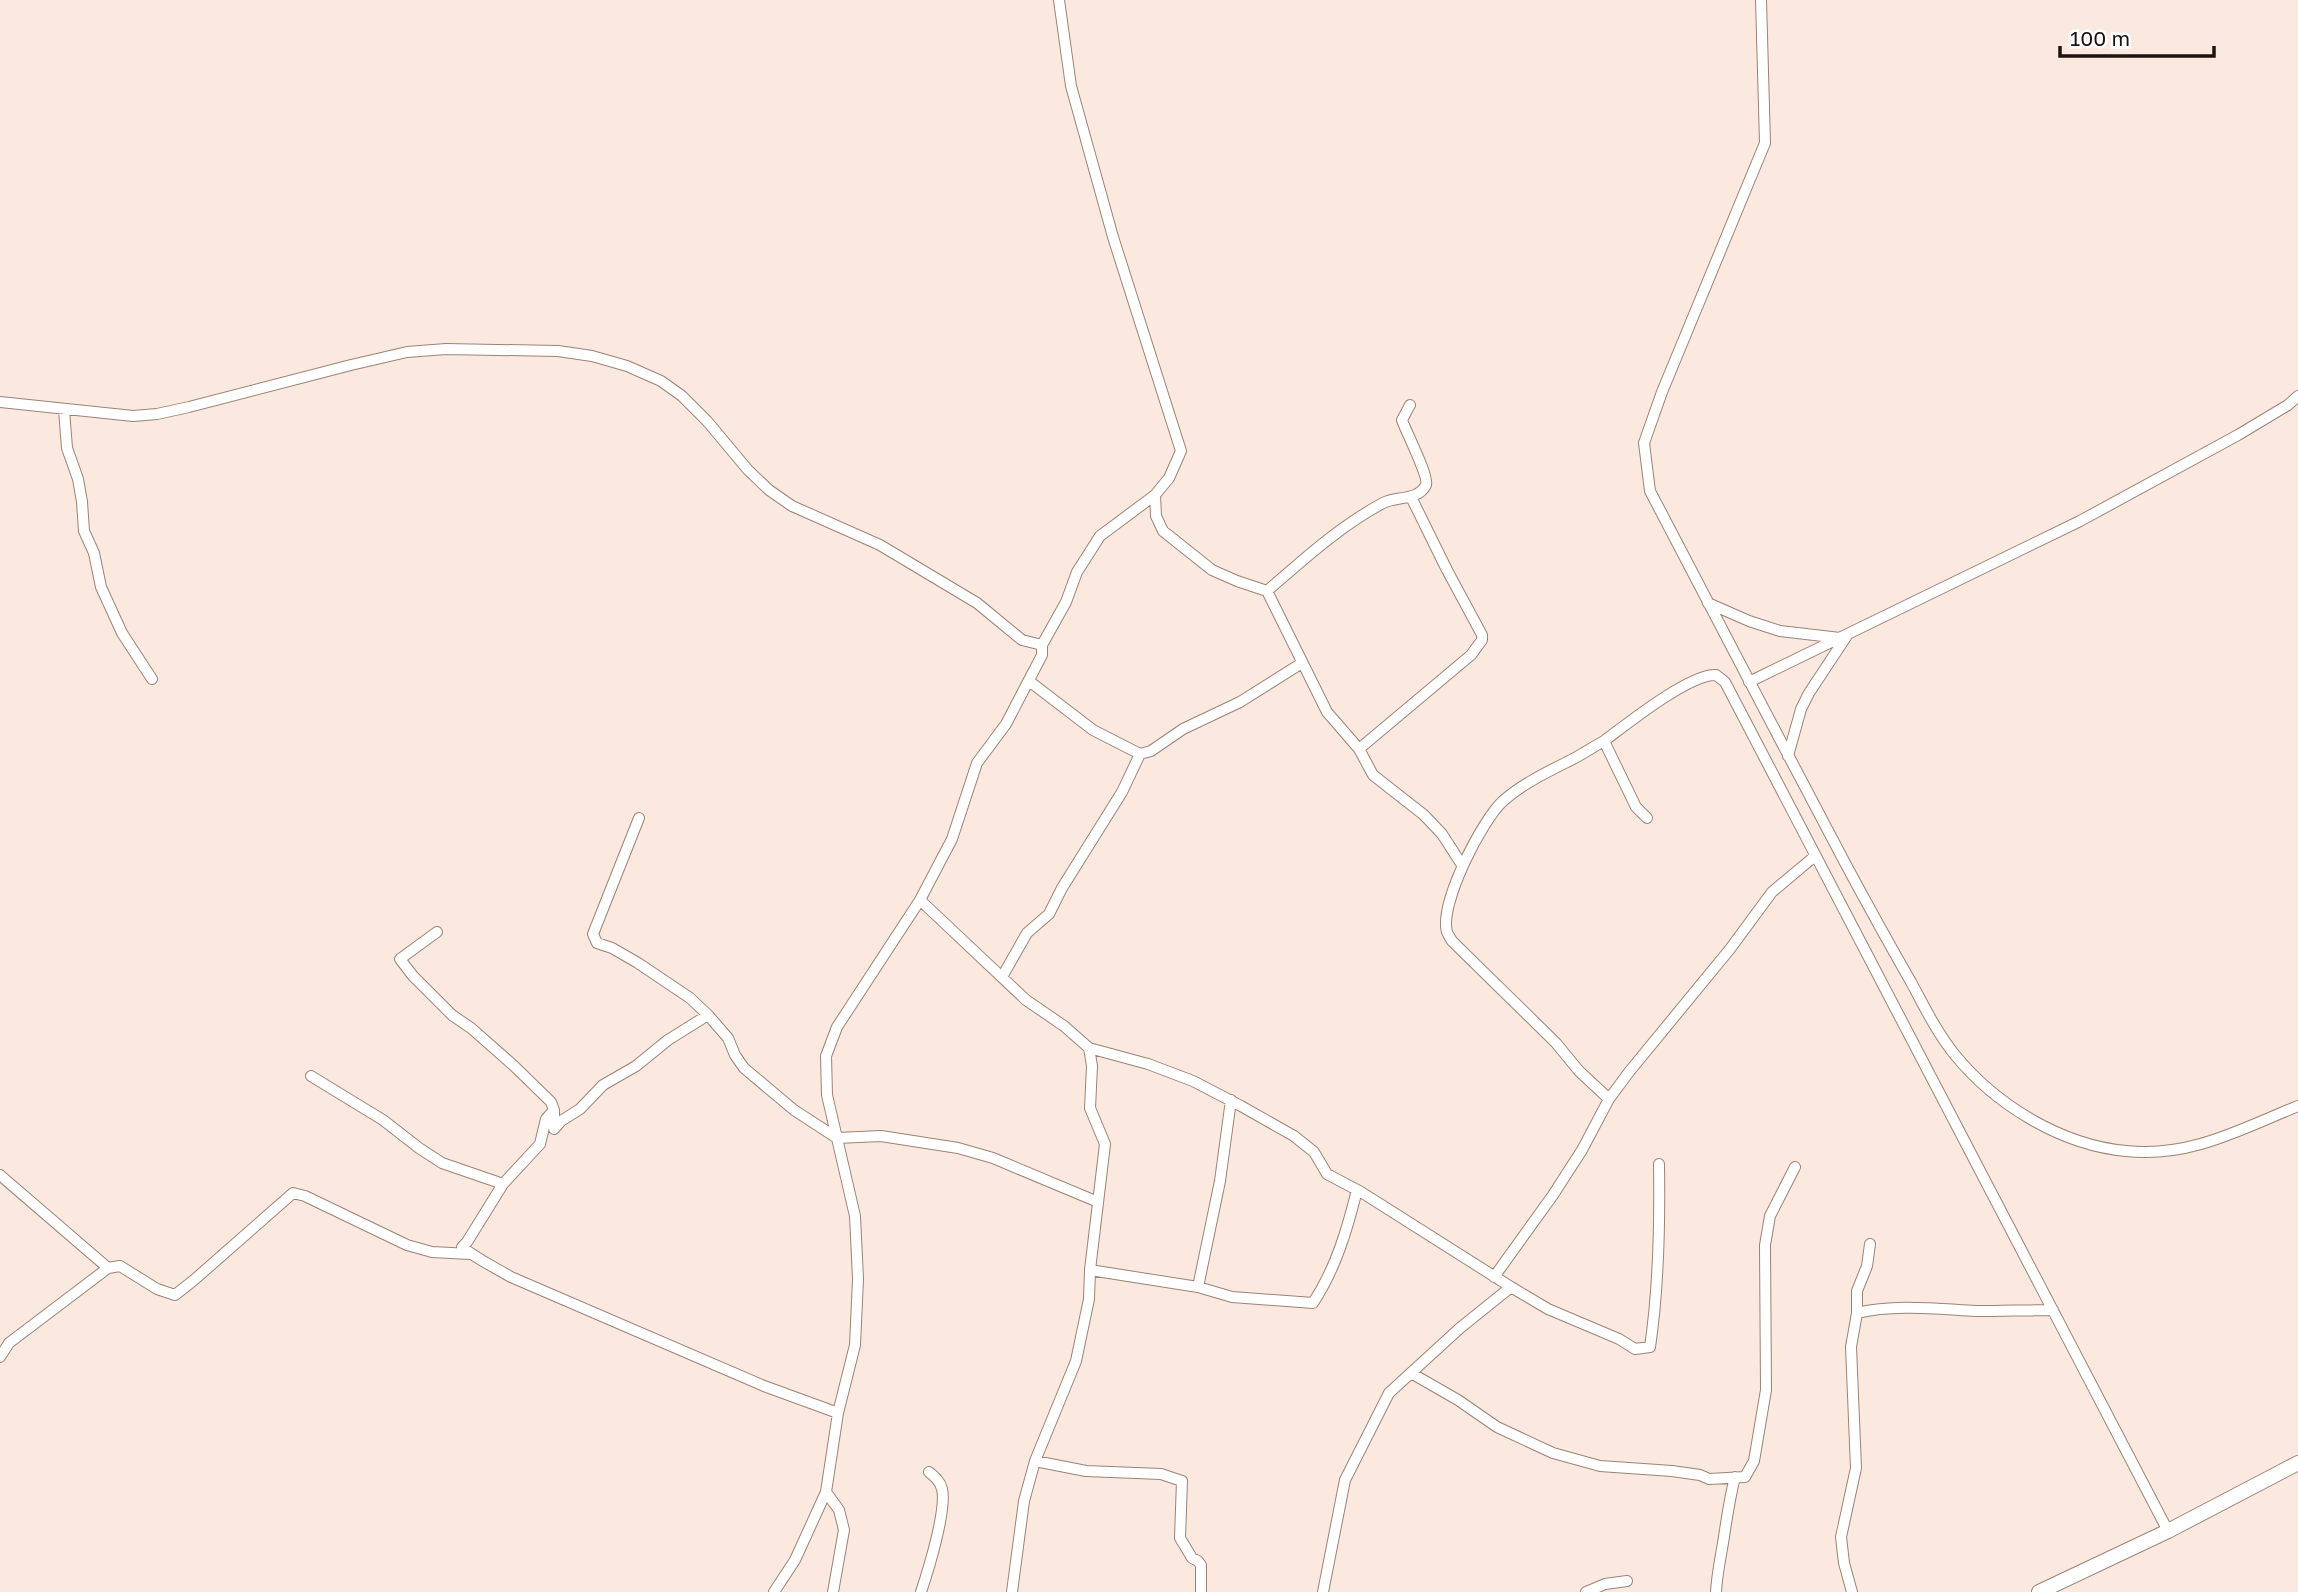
<svg xmlns="http://www.w3.org/2000/svg" width="2298" height="1592" font-family="'Golos Text',sans-serif">
<style>
.lines{fill:none;stroke-linecap:round;stroke-linejoin:round}
.minor-casing{stroke:#9d8275;stroke-width:12}
.tertiary-casing{stroke:#9d8275;stroke-width:16}
.minor{stroke:#fff;stroke-width:10}
.tertiary{stroke:#fff;stroke-width:14}
</style>
<rect width="100%" height="100%" fill="#fbe9e0"/>
<g class="lines">
<g class="minor-casing">
<path id="minor" d="M1761 0 1765 143 1662 392 1644 443 1650 491C1714 614 1779 738 1844 861 1866 902 1888 942 1911 982 1924 1006 1937 1033 1955 1055 1996 1105 2061 1145 2126 1151 2190 1158 2241 1129 2298 1106
M0 402 133 416 157 414 189 407 351 365 407 352 446 349 558 351 592 356 627 366 661 381 682 396 707 421 748 470 769 490 792 506 880 545 977 603 1022 640 1042 645
M64 410 67 448 78 479 82 502 84 531 94 553 101 587 122 633 152 679
M1155 495 1156 516 1163 531 1212 570 1237 581 1267 591 1327 712 1359 749 1373 775 1424 815 1442 834 1462 865
M1267 591C1304 559 1340 526 1383 503 1396 496 1418 501 1426 485 1429 476 1406 432 1402 420L1410 405
M1708 603 1749 621 1780 631 1840 638
M1029 681 1093 730 1140 754 1151 751 1183 729 1240 702 1302 663
M1749 682 2080 521 2238 435 2288 405 2298 396
M1604 741C1627 724 1689 674 1716 675L1725 682 2168 1531
M1359 749 1471 655 1482 640V635L1447 570 1411 497
M1788 756 1801 709 1809 693 1848 634
M639 818 593 934 597 943 612 948 638 963 690 998 708 1015 728 1038 735 1055 744 1068 794 1110 837 1138 881 1136 958 1148 993 1158 1098 1202
M920 900 1026 1000 1064 1026 1089 1048 1148 1064 1193 1081 1241 1106 1294 1136 1314 1152 1327 1174 1361 1192 1511 1287 1548 1309 1619 1339 1635 1349 1650 1347C1659 1286 1660 1226 1659 1164
M437 932 400 959 413 976 452 1015 471 1028 513 1065 551 1102 554 1110
M1002 977 1027 933 1049 914 1062 888 1122 792 1140 754
M708 1015 668 1040 636 1066 603 1085 580 1109 561 1121 554 1129V1110L546 1119 540 1144 503 1184 467 1242 462 1247C477 1259 494 1267 511 1277L764 1386 838 1413
M311 1076 383 1120 419 1148 442 1163 503 1184
M1609 1099 1579 1071 1556 1043 1452 941C1451 939 1447 933 1447 932 1439 904 1482 820 1503 801 1521 785 1545 773 1567 762 1580 756 1591 748 1604 741L1636 807 1647 818
M0 1175 108 1268
M1090 1270 1198 1287 1232 1297 1313 1303C1336 1268 1347 1230 1357 1190
M1494 1277 1553 1195 1582 1150 1609 1099 1629 1072 1730 949 1772 892 1815 856
M1198 1287 1220 1181 1231 1100
M1857 1313C1895 1304 1937 1309 1976 1311 2002 1311 2027 1310 2053 1310
M0 1357 9 1343 108 1268 120 1266 157 1289 175 1295 194 1280 293 1193 305 1196 407 1245 432 1252 470 1254
M1411 1373 1458 1400 1497 1427 1553 1453 1600 1466 1672 1471 1700 1475 1709 1479 1745 1477 1754 1461 1766 1390 1765 1245 1770 1216 1795 1167
M1035 1461 1086 1471 1161 1474 1182 1481 1180 1538 1192 1558 1198 1561 1201 1565V1592
M826 1492 839 1510 844 1530 833 1592
M774 1592 795 1560 826 1492 838 1413 855 1345 858 1279 855 1216 827 1095 826 1056 837 1027 920 900 952 839 977 763 1006 724 1042 655V645L1066 602 1077 572 1100 536 1155 495 1169 478 1181 451 1113 237 1071 86 1059 0
M921 1592C928 1571 947 1510 942 1489 940 1481 935 1477 929 1472
M1012 1592 1024 1501 1035 1461 1076 1361 1089 1299 1090 1270 1105 1144 1090 1108 1092 1066 1089 1048
M1323 1592 1345 1480 1389 1393 1460 1328 1511 1287
M1586 1592 1605 1584 1627 1581
M1716 1592C1717 1573 1721 1556 1724 1537 1727 1516 1730 1497 1735 1477
M1852 1592 1844 1563 1841 1537 1856 1468 1851 1347 1857 1313V1291L1867 1266 1870 1244"/>
</g>
<g class="tertiary-casing">
<path id="tertiary" d="M2039 1592 2168 1531 2298 1463"/>
</g>
<use href="#minor" class="minor"/>
<use href="#tertiary" class="tertiary"/>
</g>
<path d="M2060 46v10h154v-10" fill="none" stroke="#1d130e" stroke-width="3.5"/>
<text x="2070" y="46" font-size="21" fill="#1d130e" stroke="#ffffff" stroke-width="5" paint-order="stroke">100 m</text>
</svg>
